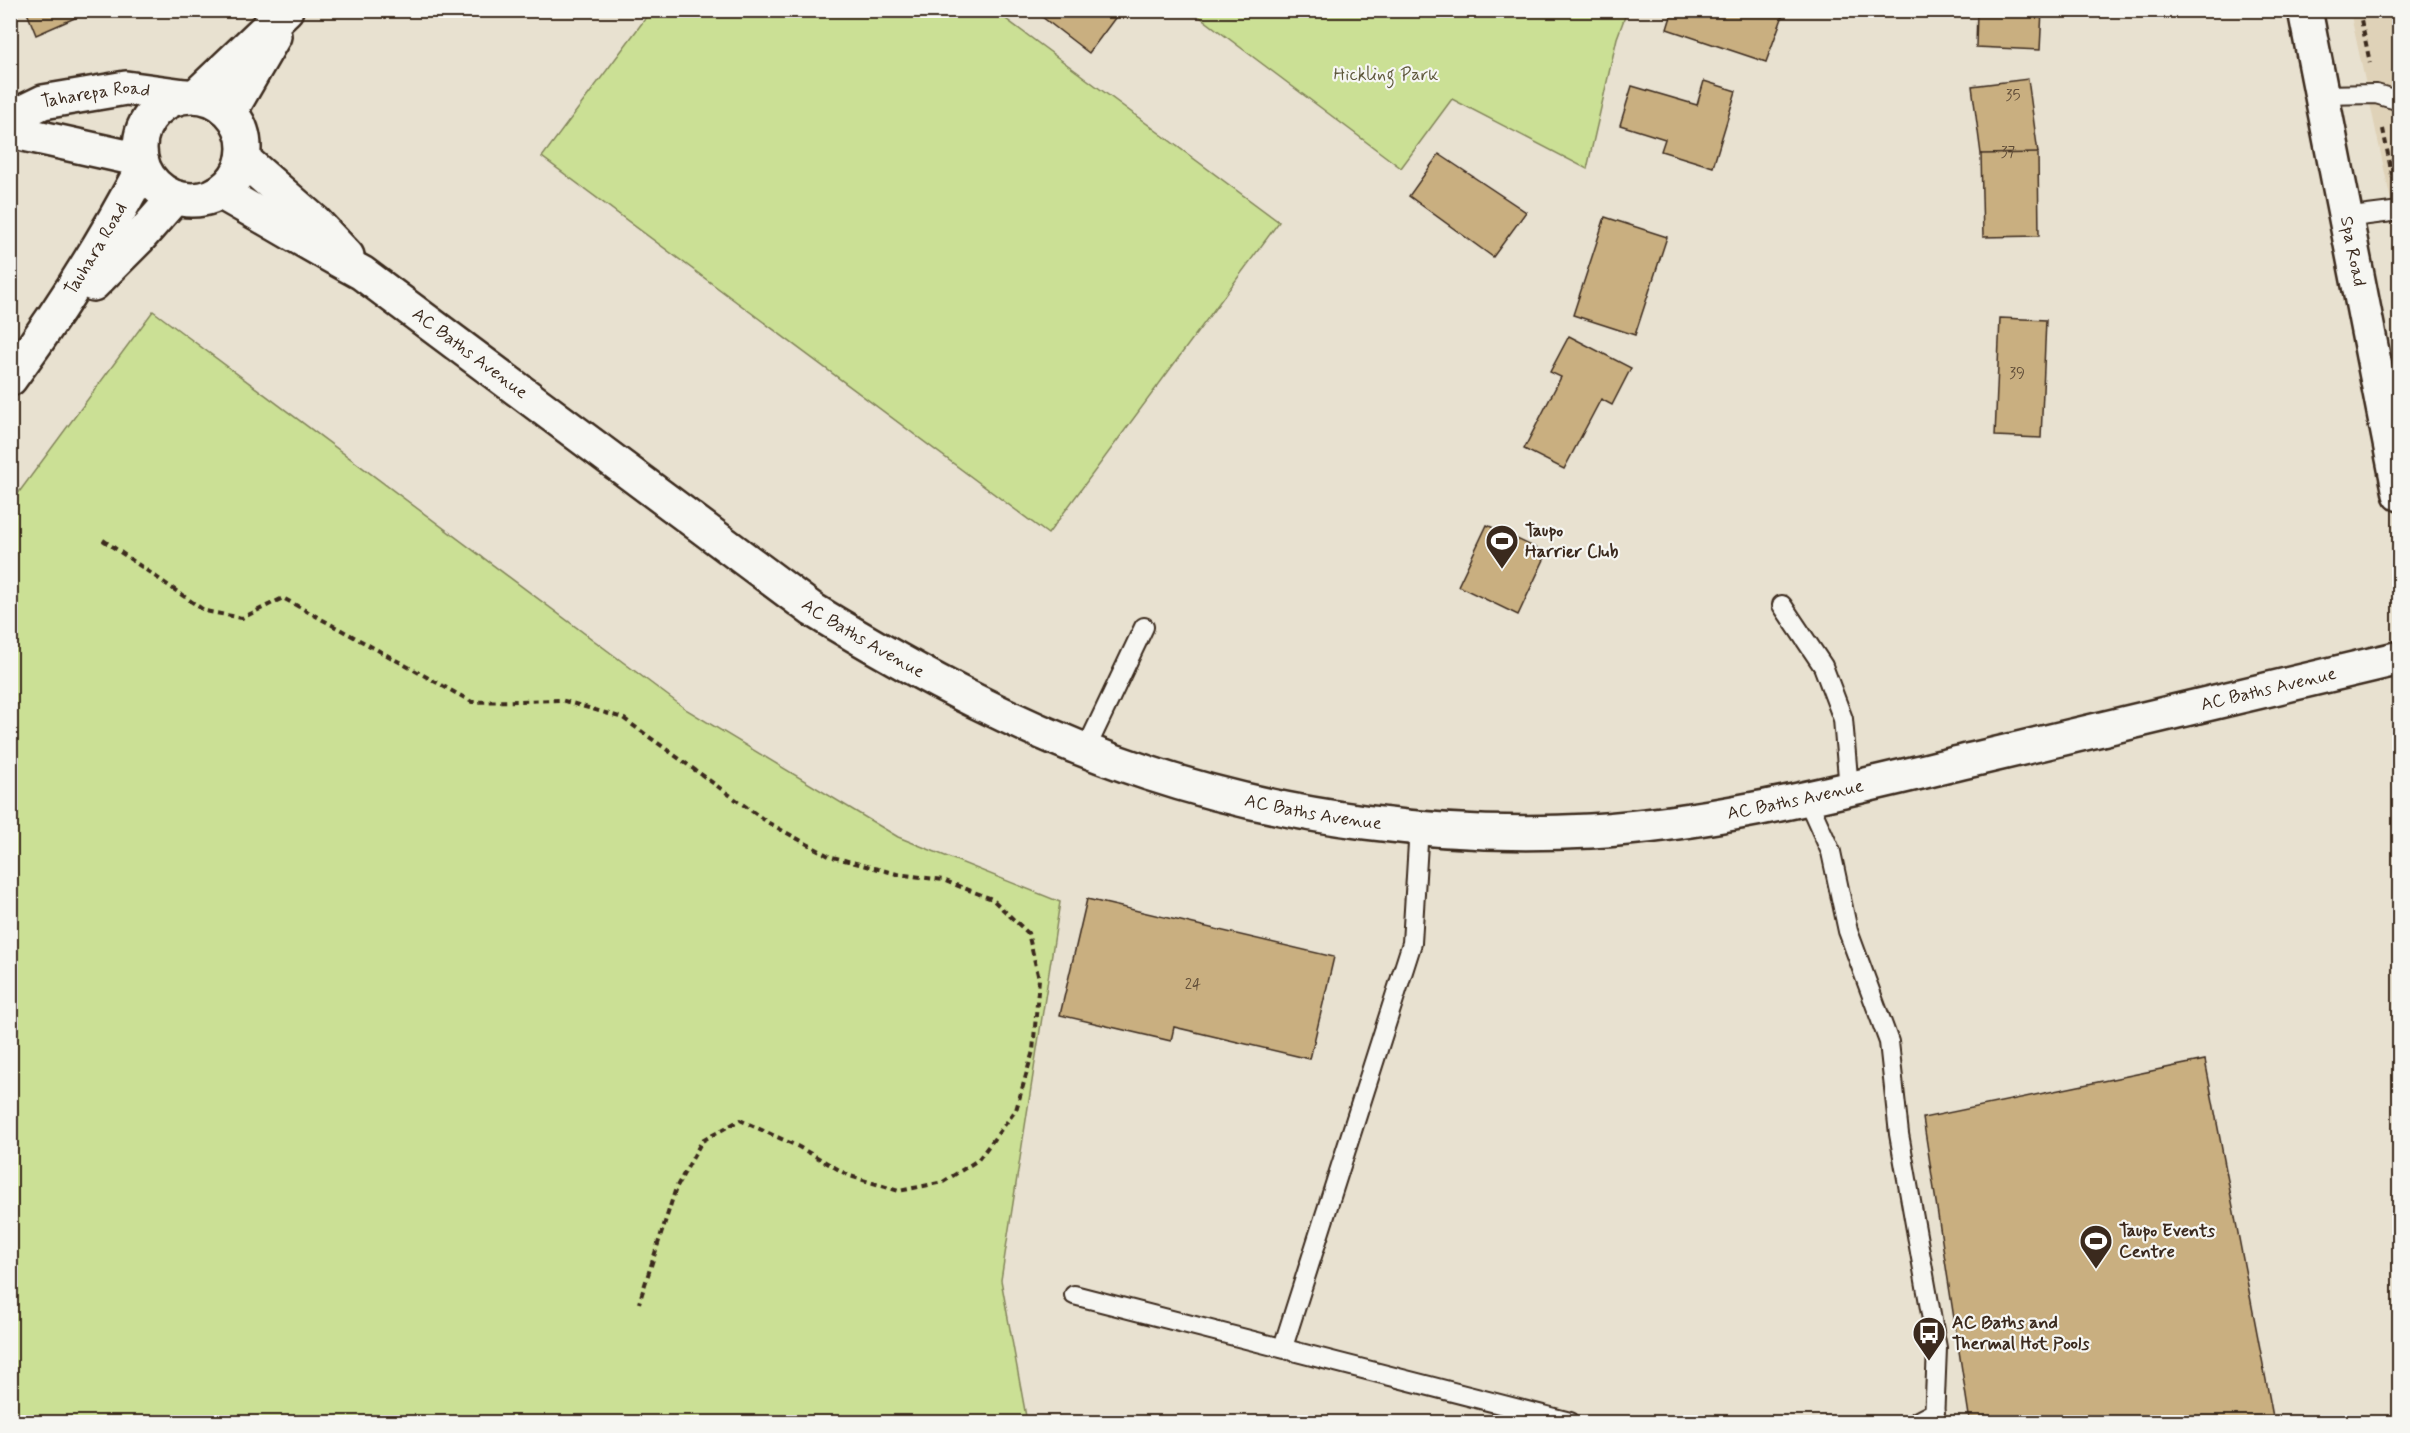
<svg xmlns="http://www.w3.org/2000/svg" width="2410" height="1433" font-family="Mynerve,sans-serif">
<style>
.built{fill:#dfd2b8}
.green{fill:#cbe095;stroke:#83855a;stroke-width:1.5}
.building{fill:#c9af80;stroke:#3b2a1e;stroke-width:1.5}
.lines{fill:none;stroke-linecap:round;stroke-linejoin:round}
.lane-casing{stroke:#3b2a1e;stroke-width:22}
.street-casing{stroke:#3b2a1e;stroke-width:38}
.secondary-casing{stroke:#3b2a1e;stroke-width:38}
.path{stroke:#3b2a1e;stroke-width:4;stroke-dasharray:6 4.5;stroke-linecap:butt}
.lane{stroke:#f6f6f2;stroke-width:18}
.street{stroke:#f6f6f2;stroke-width:33}
.secondary{stroke:#f6f6f2;stroke-width:33}
.labels{text-anchor:middle;dominant-baseline:central;stroke-width:4.5;stroke-linejoin:round;paint-order:stroke}
.number-label{font-size:15px;fill:#5e4b36}
.park-label{font-size:18px;fill:#5f583c;stroke:#f6f6f2}
.street-label{font-size:18px;fill:#3b2a1e;stroke:#f6f6f2}
.poi-label{font-size:18px;font-weight:bold;fill:#3b2a1e;stroke:#f6f6f2;text-anchor:start}
</style>
<rect width="100%" height="100%" fill="#e8e1d0"/>
<filter id="ink" filterUnits="userSpaceOnUse"><feTurbulence type="fractalNoise" baseFrequency=".0167" numOctaves="2"/><feDisplacementMap in="SourceGraphic" scale="12" xChannelSelector="R" yChannelSelector="G"/><feConvolveMatrix kernelMatrix="1 2 1 2 8 2 1 2 1" color-interpolation-filters="sRGB"/></filter>
<g filter="url(#ink)">
<path class="built" d="M2350 11H2399V238Z"/>
<path class="green" d="M651 11H995L1279 222 1048 534 542 157Z
M1192 11H1627L1617 38 1587 169 1452 99 1401 168Z
M153 311 687 710 898 837 1060 902 1001 1280 1027 1422H11V503Z"/>
<path class="building" d="M26 10H93L36 35Z
M1033 10H1121L1089 53Z
M1673 10H1785L1766 62 1667 29Z
M1977 10H2042L2040 50 1976 47Z
M2028 79 2038 153 1981 154 1972 86Z
M1704 81 1736 91 1713 167 1661 151 1665 139 1620 125 1632 86 1697 105Z
M2038 153 2039 236 1983 237 1981 154Z
M1439 154 1526 212 1493 257 1409 196Z
M1605 217 1667 237 1635 335 1573 315Z
M2000 318 2046 320 2041 438 1995 436Z
M1569 336 1631 368 1612 405 1601 399 1564 469 1524 449 1561 377 1550 372Z
M1487 525 1547 553 1518 615 1458 586Z
M1087 899 1334 957 1310 1059 1174 1027 1171 1041 1060 1015Z
M2205 1060 2274 1422H1970L1923 1118Z"/>
<g class="lines">
<g class="lane-casing">
<path id="lane" d="M2322 95 2376 94 2400 101
M2344 218 2400 211
M1782 605 1823 666 1843 719 1849 789
M1086 749 1144 627
M1807 799 1831 852 1848 931 1889 1042 1899 1134 1937 1348 1934 1422
M1074 1295 1570 1422
M1283 1347 1412 943 1419 826
M1916 1422 1935 1412"/>
</g>
<g class="street-casing">
<g id="street">
<path d="M243 159 315 222 347 256"/>
<path id="s1" d="M220 192C268 219 314 247 362 273L813 610C919 675 1030 734 1148 773 1287 819 1443 839 1590 831 1722 823 1851 788 1980 758 2120 724 2260 692 2400 658"/>
</g>
</g>
<g class="secondary-casing">
<g id="secondary">
<path id="s2" d="M2305 10 2400 494"/>
<circle cx="192" cy="148" r="52"/>
<path d="M196 96 286 10"/>
<path d="M230 112 274 36"/>
<path id="s3" d="M10 118 43 102 126 88 185 96"/>
<path d="M10 131 141 160"/>
<path d="M93 284 139 238 174 198"/>
<path id="s4" d="M10 379C60 311 104 242 143 167"/>
</g>
</g>
<path class="path" d="M2359 10 2370 63
M2383 129 2393 180
M103 540 205 611 242 618 283 598 472 702 561 700 623 718 767 822 829 856 897 874 943 880 992 899 1028 933 1039 979 1033 1051 1016 1110 978 1160 943 1182 899 1191 850 1176 799 1147 740 1120 702 1141 676 1188 639 1303"/>
<use href="#lane" class="lane"/>
<use href="#street" class="street"/>
<use href="#secondary" class="secondary"/>
</g>
</g>
<defs>
<g id="stadium-pin" transform="scale(1.725)"><path d="M0 17L-7.5 6A9.5 9.5 0 1 1 7.5 6Z" fill="#3b2a1e" stroke="#f6f6f2"/><path d="M0-5a6.5 5 0 1 0 0 10a6.5 5 0 1 0 0-10ZM-3.5-1.8h7v3.6h-7Z" fill="#fff"/></g>
<g id="bus-pin" transform="scale(1.725)"><path d="M0 17L-7.5 6A9.5 9.5 0 1 1 7.5 6Z" fill="#3b2a1e" stroke="#f6f6f2"/><path d="M-5-6H5V4H4V6H2V4H-2V6H-4V4H-5ZM-3.5-4V0h7V-4ZM-3.5 1.2v1.5H-2V1.2ZM2 1.2v1.5H3.5V1.2Z" fill="#fff"/></g>
</defs>
<g fill-rule="evenodd">
<use href="#stadium-pin" x="1502" y="541"/>
<use href="#stadium-pin" x="2096" y="1241"/>
<use href="#bus-pin" x="1929" y="1333"/>
</g>
<g class="labels">
<g class="number-label">
<text x="2013" y="96">35</text>
<text x="2008" y="153">37</text>
<text x="2017" y="374">39</text>
<text x="1193" y="985">24</text>
</g>
<g class="park-label">
<text x="1386" y="75">Hickling Park</text>
</g>
<g class="street-label">
<text stroke="none"><textPath href="#s3" startOffset="90">Taharepa Road</textPath></text>
<text stroke="none"><textPath href="#s4" startOffset="156">Tauhara Road</textPath></text>
<text stroke="none"><textPath href="#s2" startOffset="246">Spa Road</textPath></text>
<text stroke="none"><textPath href="#s1" startOffset="298">AC Baths Avenue</textPath></text>
<text stroke="none"><textPath href="#s1" startOffset="784">AC Baths Avenue</textPath></text>
<text stroke="none"><textPath href="#s1" startOffset="2242">AC Baths Avenue</textPath></text>
<text stroke="none"><textPath href="#s1" startOffset="1756">AC Baths Avenue</textPath></text>
<text stroke="none"><textPath href="#s1" startOffset="1270">AC Baths Avenue</textPath></text>
</g>
<g class="poi-label">
<text x="1525" y="531">Taupo<tspan x="1525" dy="21">Harrier Club</tspan></text>
<text x="2119" y="1231">Taupo Events<tspan x="2119" dy="21">Centre</tspan></text>
<text x="1952" y="1323">AC Baths and<tspan x="1952" dy="21">Thermal Hot Pools</tspan></text>
</g>
</g>
<rect width="2410" height="1433" fill="none" stroke="#f6f6f2" stroke-width="36"/>
<rect x="18" y="18" width="2374" height="1397" fill="none" stroke="#3b2a1e" stroke-width="2" filter="url(#ink)"/>
</svg>
